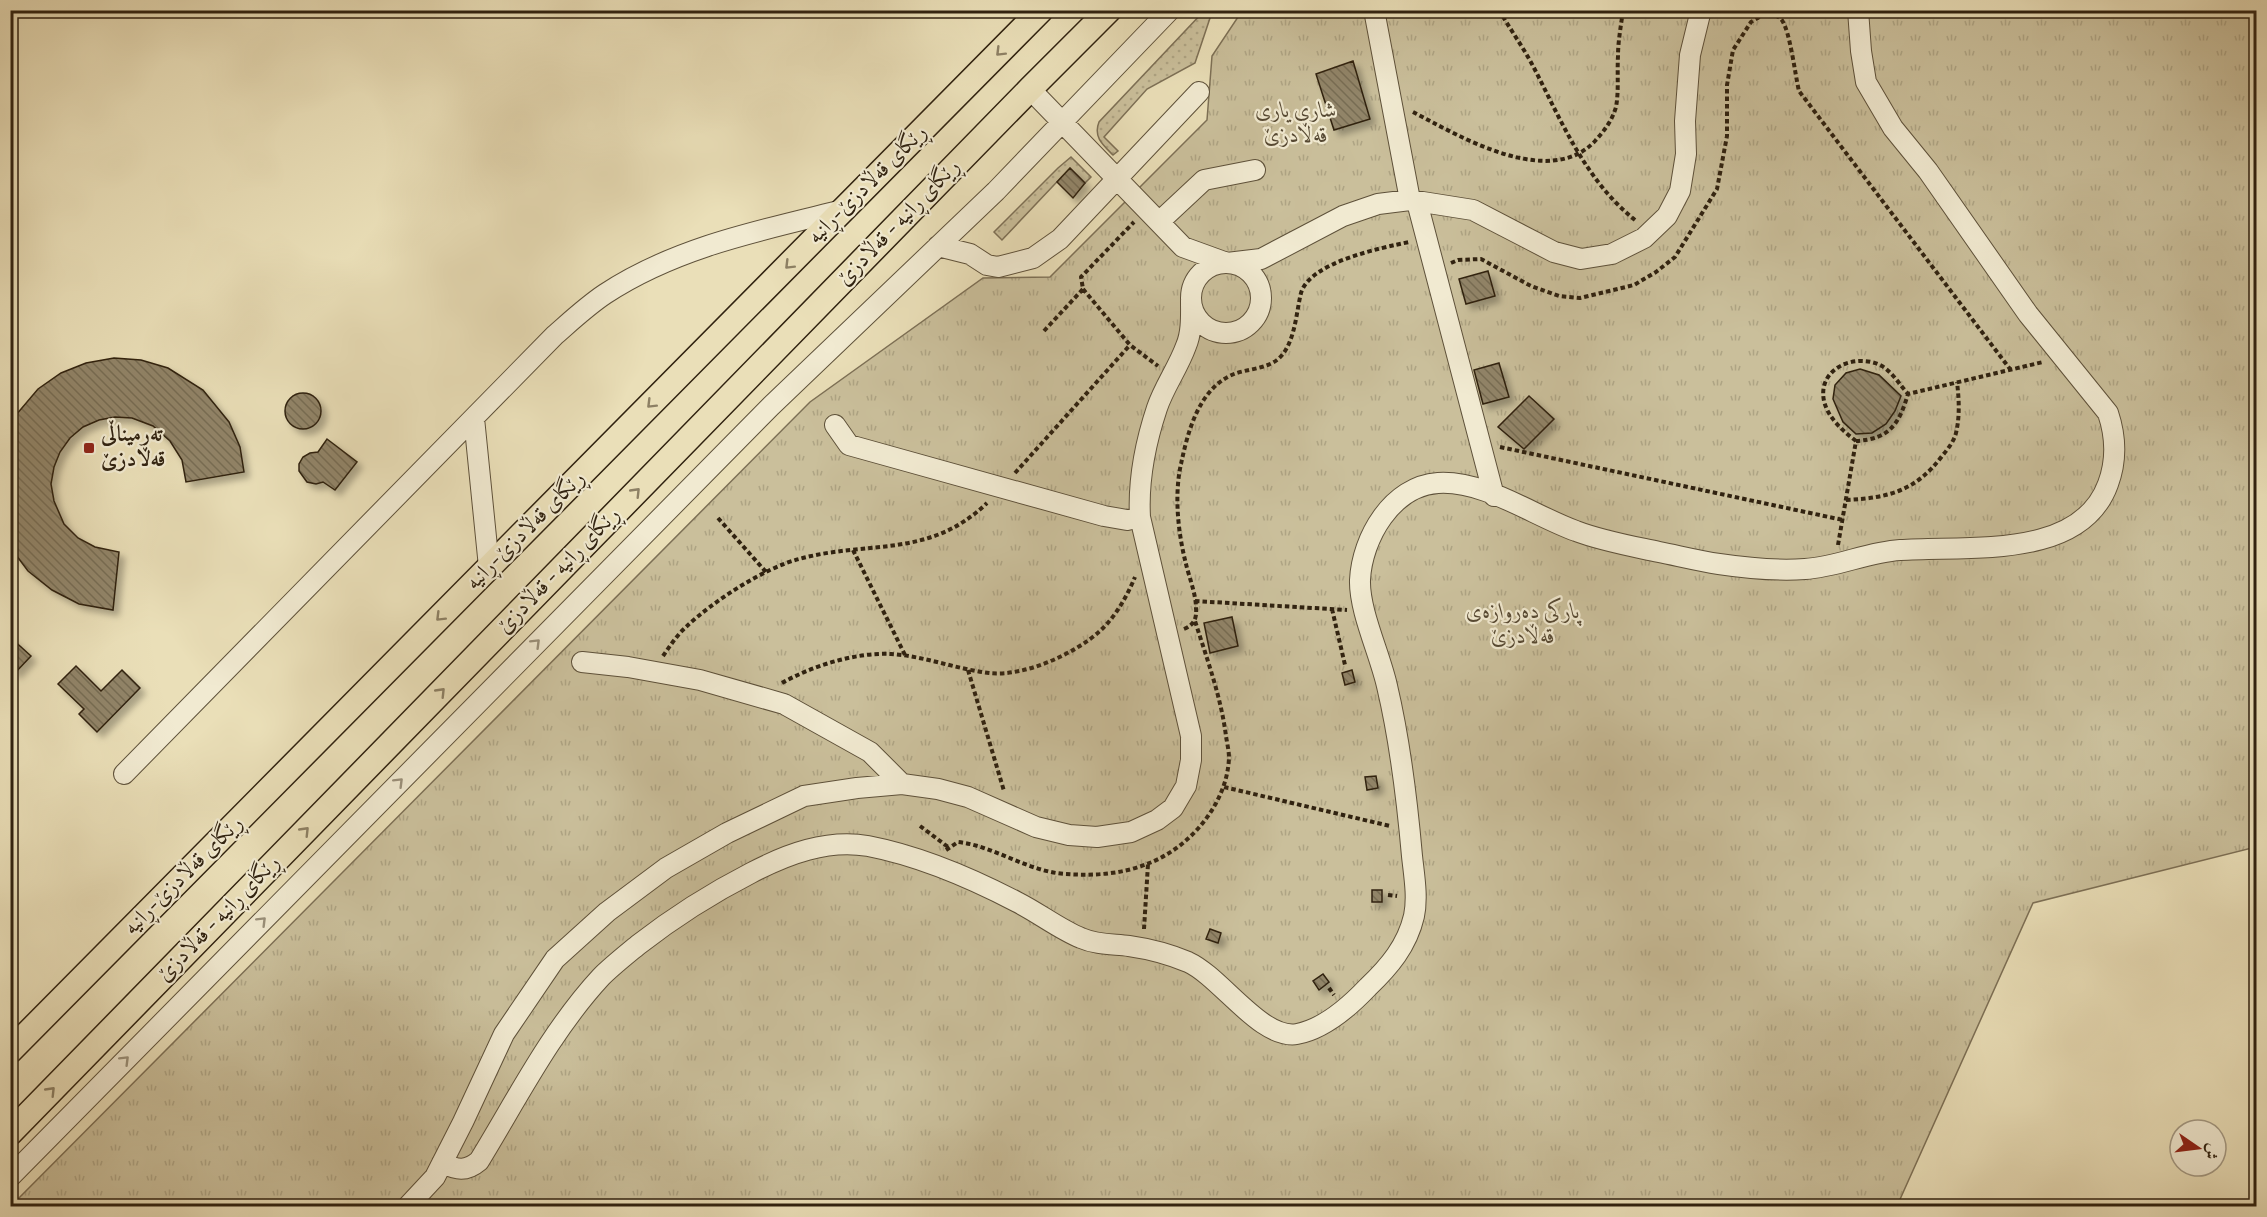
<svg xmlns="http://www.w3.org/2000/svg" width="2267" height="1217" font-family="Vollkorn,Amiri,serif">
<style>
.grass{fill:url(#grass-dots);stroke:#7d7056;stroke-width:1.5}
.park{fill:url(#park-tufts);stroke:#7d7056;stroke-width:1.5}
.building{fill:url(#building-back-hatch);stroke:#302210;stroke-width:1.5;filter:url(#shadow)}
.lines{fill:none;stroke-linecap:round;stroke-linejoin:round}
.minor-casing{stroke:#5e513a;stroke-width:22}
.major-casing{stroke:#302210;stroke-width:27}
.path{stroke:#302210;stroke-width:4;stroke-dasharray:4.5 3;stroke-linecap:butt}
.minor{stroke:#f1ead1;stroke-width:20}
.major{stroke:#eadfb8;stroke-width:24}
.oneway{stroke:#8d8064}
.oneway2{stroke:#9a907a}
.poi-dot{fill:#8f2418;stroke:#f1ead1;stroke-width:2}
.labels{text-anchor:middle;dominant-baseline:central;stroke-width:4.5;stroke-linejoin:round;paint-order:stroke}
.park-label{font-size:22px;font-style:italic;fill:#564933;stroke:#f1ead1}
.street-label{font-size:22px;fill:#302210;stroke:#f1ead1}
.poi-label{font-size:22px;font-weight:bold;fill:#302210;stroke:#f1ead1;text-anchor:start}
</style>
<defs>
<pattern id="grass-dots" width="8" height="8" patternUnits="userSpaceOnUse" patternTransform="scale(1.5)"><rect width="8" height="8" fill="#cabf9b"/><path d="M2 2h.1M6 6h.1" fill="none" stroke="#aea484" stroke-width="1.8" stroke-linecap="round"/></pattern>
<pattern id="park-tufts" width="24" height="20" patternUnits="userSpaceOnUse" patternTransform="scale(1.5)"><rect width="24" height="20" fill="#cabf9b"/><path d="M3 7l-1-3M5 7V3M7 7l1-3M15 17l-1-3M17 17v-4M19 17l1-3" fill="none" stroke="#aea484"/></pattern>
<pattern id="building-back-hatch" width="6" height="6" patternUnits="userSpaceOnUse" patternTransform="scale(1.5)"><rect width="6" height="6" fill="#918467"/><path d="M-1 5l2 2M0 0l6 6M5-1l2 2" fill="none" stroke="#776c53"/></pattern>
<filter id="shadow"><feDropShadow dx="5.5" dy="5.5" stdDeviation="3" flood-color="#0004"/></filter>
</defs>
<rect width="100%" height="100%" fill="#eadfb8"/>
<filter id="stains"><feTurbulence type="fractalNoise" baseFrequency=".00333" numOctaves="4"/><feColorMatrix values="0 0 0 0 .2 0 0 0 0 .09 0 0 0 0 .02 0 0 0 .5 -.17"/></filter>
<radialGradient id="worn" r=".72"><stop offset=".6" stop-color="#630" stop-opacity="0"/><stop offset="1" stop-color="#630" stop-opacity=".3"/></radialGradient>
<path class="grass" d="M1204 11 1211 15 1195 63 1147 89 1104 137 1118 151 1113 155C1103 145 1093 137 1099 122Z
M1071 157 1091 177 1085 183 1070 168 1002 240 994 232 1058 168Z"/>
<path class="park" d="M1242 11H2256V847L2033 903 1897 1206H11L810 402 983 278 1050 277 1207 120 1212 56Z"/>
<path class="building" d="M1353 61 1370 119 1334 130 1316 74Z
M1070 168 1085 183 1073 198 1057 182Z
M1488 271 1495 296 1466 304 1459 279Z
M114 358 141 360 168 368 203 390 229 422 240 447 244 472 186 482 182 460 170 441 153 426 132 418 115 417 99 420 83 427 70 438 60 452 54 467 51 484 54 501 64 524 78 538 95 547 119 552 113 610 79 604 52 590 28 571 10 547V422L38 389 61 373 86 363Z
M1499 363 1509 397 1483 404 1474 370Z
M1860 369 1879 375 1901 396 1895 411 1886 424 1872 433 1856 434 1843 422 1833 399 1835 385 1846 373Z
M285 411a18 18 0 1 1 36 0a18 18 0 1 1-36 0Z
M1529 396 1554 419 1524 449 1498 427Z
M327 439 357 462 335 490 323 482 316 484 307 482 299 471V464L303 457 310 453 318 452Z
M1232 617 1238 646 1210 653 1204 623Z
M10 637 31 656 15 673 10 668Z
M76 666 101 691 122 670 140 688 97 732 79 714 84 709 58 684Z
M1352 670 1355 682 1345 685 1342 673Z
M1376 776 1378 788 1367 790 1365 777Z
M1372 890H1382V902H1372Z
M1210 929 1221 933 1218 943 1206 939Z
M1323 974 1329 982 1319 990 1313 981Z"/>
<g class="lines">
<g class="minor-casing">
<path id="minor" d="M1374 10 1410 200
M1030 89 1183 247 1227 263 1261 259 1343 216 1378 204 1410 200 1473 210 1554 252 1581 259 1612 254 1644 238 1667 216 1680 191 1686 154 1685 121 1690 55 1701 10
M1417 202 1494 496
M1159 222 1204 180 1255 170
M938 246 970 254 987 265 998 267 1033 258 1060 239 1199 92
M1191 298a35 35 0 1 1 70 0a35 35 0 1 1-70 0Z
M474 418 489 567
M835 425 849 445 1104 516 1127 520 1140 517
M582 662 628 667 700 680 784 704 870 752 902 784
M124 774 555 335C571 321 587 306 605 294 676 247 762 230 843 210
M442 1163C457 1170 466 1172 479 1161 517 1099 551 1031 601 977 612 966 626 955 638 945 674 917 710 894 751 873 787 854 827 839 868 846 920 856 971 878 1017 902 1039 913 1059 929 1081 938 1097 945 1113 944 1129 946 1150 949 1169 954 1188 962 1221 977 1261 1040 1297 1034 1324 1029 1350 1006 1368 987 1389 967 1407 946 1414 916 1418 897 1414 875 1412 856 1407 799 1400 741 1387 686 1380 654 1359 611 1360 580 1362 538 1392 486 1438 483 1484 480 1534 516 1576 531 1602 541 1631 546 1659 552 1679 556 1699 561 1719 564 1746 568 1777 571 1805 569 1837 567 1868 552 1900 550 1967 545 2080 561 2108 484 2117 460 2116 437 2108 413L2028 314 1928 171 1893 128 1866 82 1861 51 1858 10
M10 1177 771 406 996 191 1170 10
M408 1206 435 1177 463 1122 504 1034 555 959 607 912 666 868 727 833 804 796 857 788 902 784 938 789 968 797 1036 827 1069 835 1097 837 1131 832 1157 820 1173 808 1186 786 1191 760V736L1140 517C1138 480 1145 444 1157 408 1164 387 1178 368 1186 346 1192 332 1191 315 1191 300"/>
</g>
<g class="major-casing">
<path id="major" d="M10 1051 1041 10
M10 1133 1030 89 1109 10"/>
</g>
<path class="path" d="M1499 10C1510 29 1523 47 1533 66 1562 122 1585 180 1635 220
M1413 112C1459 136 1549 190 1595 141 1604 131 1612 121 1616 107 1619 91 1617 73 1618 56 1618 41 1621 26 1623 10
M1451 263 1458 260 1481 259 1531 286 1559 296 1580 298 1634 285 1656 272 1675 257 1717 189 1727 136V85L1733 50 1751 22 1768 12C1772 14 1778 16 1781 19 1790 29 1795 75 1799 91L2010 369
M1083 289 1130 345 1158 366
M1044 331 1083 289 1081 277 1134 222
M1856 441C1843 431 1828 418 1824 401 1817 368 1856 352 1882 366 1892 372 1900 385 1908 394
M1500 447 1843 520
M1015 473 1130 345
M1846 500C1888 498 1916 491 1942 456 1948 449 1954 441 1956 433 1960 416 1959 399 1957 382
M718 518 766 572
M1838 545 1856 441C1890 439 1899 424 1908 394L2043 362
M853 550 905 655
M1195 601 1347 610
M1332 609 1345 665
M1184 629C1194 625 1197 618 1196 608 1196 594 1189 577 1186 564 1178 533 1174 495 1181 464 1188 431 1199 388 1234 374 1247 369 1265 369 1277 360 1295 346 1296 313 1301 293 1310 262 1381 248 1409 242
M663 656C670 646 677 635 686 627 712 602 764 568 799 559 868 540 929 559 987 503
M968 670 1004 791
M782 683C812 666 856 652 891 654 924 656 956 669 989 673 1024 677 1075 654 1101 630 1116 616 1127 596 1135 577
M1224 787 1390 826
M920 826 948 847
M946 850 958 842C995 846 1028 872 1066 874 1093 876 1122 874 1147 864 1190 848 1227 804 1229 758 1229 751 1227 743 1226 736 1221 697 1207 659 1195 621
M1388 895 1397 896
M1144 929 1148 864
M1329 988 1334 995"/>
<use href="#minor" class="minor"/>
<use href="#major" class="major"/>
</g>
<defs><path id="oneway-chevron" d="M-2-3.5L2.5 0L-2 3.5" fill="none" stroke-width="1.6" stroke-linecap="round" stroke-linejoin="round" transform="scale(1.5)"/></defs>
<g class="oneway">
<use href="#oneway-chevron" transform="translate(1000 52) rotate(135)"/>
<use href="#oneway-chevron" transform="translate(789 265) rotate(135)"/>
<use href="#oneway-chevron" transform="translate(651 404) rotate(135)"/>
<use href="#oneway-chevron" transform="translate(636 492) rotate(-46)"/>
<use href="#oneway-chevron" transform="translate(440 617) rotate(135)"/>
<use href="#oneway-chevron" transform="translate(441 692) rotate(-46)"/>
<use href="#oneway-chevron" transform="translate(305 831) rotate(-46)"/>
<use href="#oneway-chevron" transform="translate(51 1091) rotate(-46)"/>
</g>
<g class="oneway2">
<use href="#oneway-chevron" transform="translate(536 643) rotate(-45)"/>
<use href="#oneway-chevron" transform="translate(399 782) rotate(-45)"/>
<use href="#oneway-chevron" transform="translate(262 921) rotate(-45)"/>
<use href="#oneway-chevron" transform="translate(125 1060) rotate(-45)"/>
</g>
<rect class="poi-dot" x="83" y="442" width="12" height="12" rx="3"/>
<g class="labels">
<g class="park-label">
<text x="1296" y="111">شاری یاری<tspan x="1296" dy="25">قەڵادزێ</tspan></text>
<text x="1523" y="612">پارکی دەروازەی<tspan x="1523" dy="25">قەڵادزێ</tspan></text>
</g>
<g class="street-label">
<text transform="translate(868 185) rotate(-45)">ڕێگای قەڵادزێ-ڕانیە</text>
<text transform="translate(899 223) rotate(-46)">ڕێگای ڕانیە - قەڵادزێ</text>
<text transform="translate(526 531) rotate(-45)">ڕێگای قەڵادزێ-ڕانیە</text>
<text transform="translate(559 571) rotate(-46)">ڕێگای ڕانیە - قەڵادزێ</text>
<text transform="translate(184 876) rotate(-45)">ڕێگای قەڵادزێ-ڕانیە</text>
<text transform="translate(219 919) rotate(-46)">ڕێگای ڕانیە - قەڵادزێ</text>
</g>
<g class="poi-label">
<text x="101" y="435">تەرمیناڵی<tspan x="101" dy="25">قەڵادزێ</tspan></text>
</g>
</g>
<rect width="2267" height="1217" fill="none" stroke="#eadfb8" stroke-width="36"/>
<rect x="12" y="12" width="2243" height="1193" fill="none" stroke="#302210" stroke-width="3"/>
<rect x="18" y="18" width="2231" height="1181" fill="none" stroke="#302210" stroke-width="1.5"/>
<g transform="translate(2198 1148) rotate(104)"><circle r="28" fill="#f1ead1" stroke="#a49a84" stroke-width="1.5"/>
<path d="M0-4.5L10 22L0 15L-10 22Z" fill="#8f2418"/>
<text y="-9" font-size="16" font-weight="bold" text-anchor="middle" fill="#302210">ش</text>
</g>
<rect width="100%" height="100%" filter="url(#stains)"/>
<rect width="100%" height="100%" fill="url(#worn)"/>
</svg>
